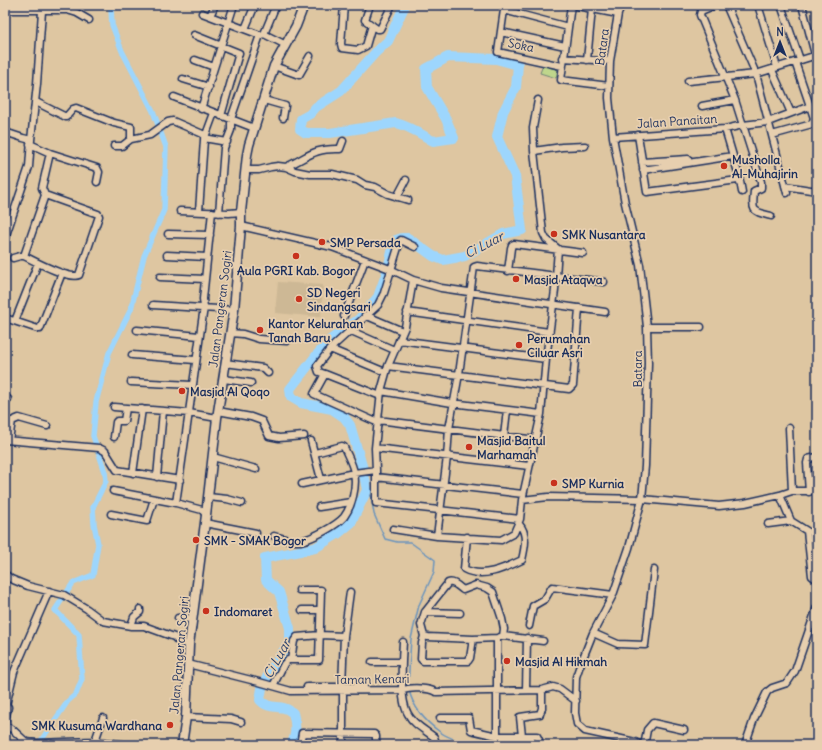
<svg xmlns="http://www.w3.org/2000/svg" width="822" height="750" font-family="Delius,sans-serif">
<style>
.built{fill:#cdb895}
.pitch{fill:#bfd68c;stroke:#6d8275}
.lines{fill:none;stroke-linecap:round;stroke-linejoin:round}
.stream{stroke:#6993bd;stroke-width:1.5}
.canal{stroke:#9dd6fd;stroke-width:5.5}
.river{stroke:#9dd6fd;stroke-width:10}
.minor-casing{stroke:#1b2f5e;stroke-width:9}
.tertiary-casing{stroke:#1b2f5e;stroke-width:11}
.minor{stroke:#e7cfaf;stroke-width:6}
.tertiary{stroke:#e7cfaf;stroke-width:8}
.poi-dot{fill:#c8321e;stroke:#e7cfaf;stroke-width:1.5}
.labels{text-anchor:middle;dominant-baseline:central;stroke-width:3.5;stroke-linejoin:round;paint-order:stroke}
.street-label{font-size:12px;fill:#1b2f5e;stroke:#e7cfaf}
.poi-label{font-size:12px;font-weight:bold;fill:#1b2f5e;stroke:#e7cfaf;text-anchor:start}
.water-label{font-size:13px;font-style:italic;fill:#28406e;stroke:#e7cfaf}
</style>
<rect width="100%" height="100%" fill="#dec6a1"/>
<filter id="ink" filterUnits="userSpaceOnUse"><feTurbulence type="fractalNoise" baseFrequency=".025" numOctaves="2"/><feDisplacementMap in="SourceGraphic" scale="8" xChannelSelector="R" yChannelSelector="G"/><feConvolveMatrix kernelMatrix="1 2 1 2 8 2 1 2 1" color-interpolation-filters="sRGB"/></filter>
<g filter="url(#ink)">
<path class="built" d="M278 282 323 285 321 317 275 313Z"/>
<path class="pitch" d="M543 65 558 70 556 78 540 73Z"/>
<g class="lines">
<path class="stream" d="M367 490 371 496 374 514 385 539 397 542H410L435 560 434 572 419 605 411 639 408 686
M409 690C413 707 426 722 440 732 448 738 460 741 469 745"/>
<path class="canal" d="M38 745 68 701 76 694 82 679 79 635 55 610 73 583 93 575 98 544 94 524 93 507 106 481 105 472 93 436 96 402 109 353 131 309 144 256 164 210 166 147 153 111 122 51 112 25 111 9 112 5"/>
<path class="river" d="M291 745C297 735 296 723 293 713 290 711 288 709 284 708 276 706 267 708 260 700L262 688 270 671 290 641V628L279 592 266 580 265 558 315 548 339 533 351 523 367 490 363 469 350 425 344 417 332 409 301 403 291 397 290 389 315 357 330 340 359 319 378 297 388 269 393 246 396 240 402 238H408L433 256 443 260 465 256 503 234 522 230 515 176 497 137 503 112 516 87 518 65 496 59 448 57 426 69 427 87 446 119 454 138 433 141C421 134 409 126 396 123L330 133H306L300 129 301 119 310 114 316 107 341 91 376 52 388 41 405 5"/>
<g class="minor-casing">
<path id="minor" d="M344 5 341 44 342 48 358 50 366 46 372 25
M370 5 365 20 377 29H380L392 5
M507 5 504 10 498 52 562 66
M571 5 561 80 609 86
M572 5 618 14
M622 5 618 14 610 61 609 98 613 137 625 203 640 265 647 327 648 363 645 466 642 499 629 548 613 595 593 633 579 668 576 677 575 713 577 724 585 731 635 742 641 745
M715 5 701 11 700 15 735 100 761 182V188L754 191C752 212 752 211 771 216
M726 5 756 74 787 193
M758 5 777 67
M781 5 800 60
M802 5 817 62
M5 10H67L77 13 89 20
M504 10 568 27
M202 13 260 35
M210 16 215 5
M245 29 255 5
M501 32 565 46
M264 34 286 45
M194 35 239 53 221 116
M563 58 610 61
M195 60 214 67
M587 60 592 9 594 5
M274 66 299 75 310 56
M772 70 791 113
M183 79 209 87
M688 81 756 74 817 55
M174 97 254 128
M264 100 285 106 283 118
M538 100 533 128 534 151 543 233 546 239 558 249
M36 102 66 117 73 109 76 108 114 123 131 127V139
M702 106 735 100
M201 109 234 5
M725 129 739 176 742 192
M5 132 23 138 31 140
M638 135 647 192 738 180 739 178
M772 135 812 124 814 118 810 106
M613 137 725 129 743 125 768 122 810 106 795 62
M204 138 227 142
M30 144 50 153 97 168 99 172 97 182
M114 146H122L131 139 150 135 168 122 173 121 205 135
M534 151 562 147 585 146
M642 162 688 159
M286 167C309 156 314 148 340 149L343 141
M245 170H259L271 167 278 166 286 167 295 171 310 174H332L357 180 365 185 375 187 388 194 408 200
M643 170 733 156
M785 186 817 191
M397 197 406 180
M180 211 229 213 241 212
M199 211 204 140 214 113
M219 213 224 148 231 130V119L260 35 264 34 276 5
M241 226 332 247 390 269 413 280 441 288 605 312
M168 234 210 235
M5 238 29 167 31 140 37 84 42 11 44 5
M167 255 207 257
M24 256 45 195
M13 258 20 256H24C34 261 70 280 79 275L99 216 98 214 45 195 42 188 50 153
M508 271 511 248 512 245 514 244 583 253
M160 277 205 279
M153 305 234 310
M407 312 549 332
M365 315 400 330
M344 316 365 260
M5 318 38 329H40L62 273
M15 321 38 263
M647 327H701
M137 330 199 336
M349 330 392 349
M230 333 243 334 259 339 287 341
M399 340 546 359
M330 349 385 372
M132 355 195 360
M225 363 263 368 268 373
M388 366 569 389 573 385 579 308
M325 374 378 395
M224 379 251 383
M131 382 192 385
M381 391 452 403 541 414
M5 398 8 399
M114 407 189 413 217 418
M218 411 251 417 262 421 269 436 279 438 304 436
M378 420 536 440
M374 421 314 394 325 374 319 372 317 366 330 349 378 305 384 293 400 241 401 240 415 247
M789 428 792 491
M504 436 507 410
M114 437 116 422 117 421H124L126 408
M5 440 99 448 105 451 117 470 180 480
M9 440 12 421 19 418 47 426
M311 441 321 479
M375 448 529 466
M213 457 256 469
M376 470 375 448 381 391 388 366 405 327 413 280
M133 473 142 409
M157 477 163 411
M376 477 523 494
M302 484 354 473 376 470V503L520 519
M113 491 176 503 202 510 206 515
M809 492 807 463 808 459 817 457
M780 495 792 491H817
M208 497 227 499 242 503
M522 500 541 414 546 359 555 290 558 249
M176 503 204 307 203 299 212 212
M319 507 351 502
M111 514 147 521 154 499
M205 523 256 533
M768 524 791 521
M393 529 437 536 501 540 514 533 520 519 522 500 548 497 642 499 719 506 745 503 780 495 791 521 807 531 812 576 817 580
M274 536C282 538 292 542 301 541 313 538 336 526 344 517 352 506 357 486 354 473 353 464 347 455 344 447L342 446 315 453
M437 536 447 457 449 429 459 374 474 267 477 266 604 282
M467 537 464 569C483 579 505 568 522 560 525 547 528 534 519 524
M5 574 11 579 28 586 64 595 87 609 103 621 131 626H144L174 637 179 642 189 645
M302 610H320
M425 612 460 613
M178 618 192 619
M131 626 134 617 140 612V609
M529 626 533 606 545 599 552 587 613 595
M593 633 618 644 645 645 654 570
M344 636 350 592
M424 636 422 643 421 659 423 661H468L470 658 473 639
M503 636 543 641
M497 638 503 636 504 629 502 619 493 592 487 588 476 585 463 590C459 587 454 581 448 583L425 612 421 625 424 636 428 637 473 639 497 638V736H537L539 740V745
M403 642C402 660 399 699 408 714 413 724 425 730 434 737L435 740 432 745
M291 660 294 641 297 637 320 635 344 636 342 686
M372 662H401
M188 664 259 682 291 691 403 690C412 687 428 688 436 692L542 690 553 687 560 689 576 701
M273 686 284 664 288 660H319L321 590H299
M307 687H364
M526 690 527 638
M343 691V745
M186 717 231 719 241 722
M440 718H469L471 730 497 736
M5 721 8 707 6 705 14 672 49 591
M5 726 12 729 26 742 37 743 95 741 128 745
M522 736 520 717 540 714 542 708V690
M95 741 103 718
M300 745 302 733 374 734 376 736V745
M642 745 645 741 647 730 653 723 684 730
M745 745 754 719 767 692 772 688 787 683 795 671 817 607"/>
</g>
<g class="tertiary-casing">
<path id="tertiary" d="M182 745 186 717 189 645 206 515 217 418 234 310 241 226V212L247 155 249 145 274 66 296 26 304 5"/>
</g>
<use href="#minor" class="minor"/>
<use href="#tertiary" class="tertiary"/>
</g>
</g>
<g class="poi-dot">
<circle cx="724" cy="166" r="4"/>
<circle cx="554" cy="234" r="4"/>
<circle cx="322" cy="242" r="4"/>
<circle cx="296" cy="256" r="4"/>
<circle cx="516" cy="279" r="4"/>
<circle cx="299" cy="299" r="4"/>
<circle cx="260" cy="330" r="4"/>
<circle cx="519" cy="345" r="4"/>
<circle cx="182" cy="391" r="4"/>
<circle cx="469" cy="447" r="4"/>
<circle cx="554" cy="483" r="4"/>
<circle cx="196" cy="540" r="4"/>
<circle cx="206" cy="611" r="4"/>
<circle cx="507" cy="661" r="4"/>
<circle cx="170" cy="725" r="4"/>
</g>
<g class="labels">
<g class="street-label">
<text transform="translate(521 45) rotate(12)">Soka</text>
<text transform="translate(602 47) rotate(-82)">Batara</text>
<text transform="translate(677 121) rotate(-4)">Jalan Panaitan</text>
<text transform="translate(220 309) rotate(-83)">Jalan Pangeran Sogiri</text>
<text transform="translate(637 369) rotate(-90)">Batara</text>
<text transform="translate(179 655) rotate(-85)">Jalan Pangeran Sogiri</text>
<text transform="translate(372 679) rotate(-1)">Taman Kenari</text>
</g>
<g class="poi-label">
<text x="732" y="159">Musholla<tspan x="732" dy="14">Al-Muhajirin</tspan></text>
<text x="562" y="234">SMK Nusantara</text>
<text x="330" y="242">SMP Persada</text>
<text x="296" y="270" text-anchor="middle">Aula PGRI Kab. Bogor</text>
<text x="524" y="279">Masjid Ataqwa</text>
<text x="307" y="292">SD Negeri<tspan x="307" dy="14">Sindangsari</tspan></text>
<text x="268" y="323">Kantor Kelurahan<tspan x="268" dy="14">Tanah Baru</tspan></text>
<text x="527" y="338">Perumahan<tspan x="527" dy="14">Ciluar Asri</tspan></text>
<text x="190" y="391">Masjid Al Qoqo</text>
<text x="477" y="440">Masjid Baitul<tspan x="477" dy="14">Marhamah</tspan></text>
<text x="562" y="483">SMP Kurnia</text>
<text x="204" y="540">SMK - SMAK Bogor</text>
<text x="214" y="611">Indomaret</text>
<text x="515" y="661">Masjid Al Hikmah</text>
<text x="162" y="725" text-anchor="end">SMK Kusuma Wardhana</text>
</g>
<g class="water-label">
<text transform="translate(484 245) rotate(-27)">Ci Luar</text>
<text transform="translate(277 659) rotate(-61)">Ci Luar</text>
</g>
</g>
<rect width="822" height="750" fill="none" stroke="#e7cfaf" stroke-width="20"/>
<rect x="10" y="10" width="802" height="730" fill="none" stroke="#1b2f5e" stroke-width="1.5" filter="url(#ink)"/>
<g transform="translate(780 42)" stroke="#e7cfaf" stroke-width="3" paint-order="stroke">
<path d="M0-3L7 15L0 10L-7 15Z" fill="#1b2f5e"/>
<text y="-6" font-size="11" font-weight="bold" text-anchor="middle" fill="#1b2f5e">N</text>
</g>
</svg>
